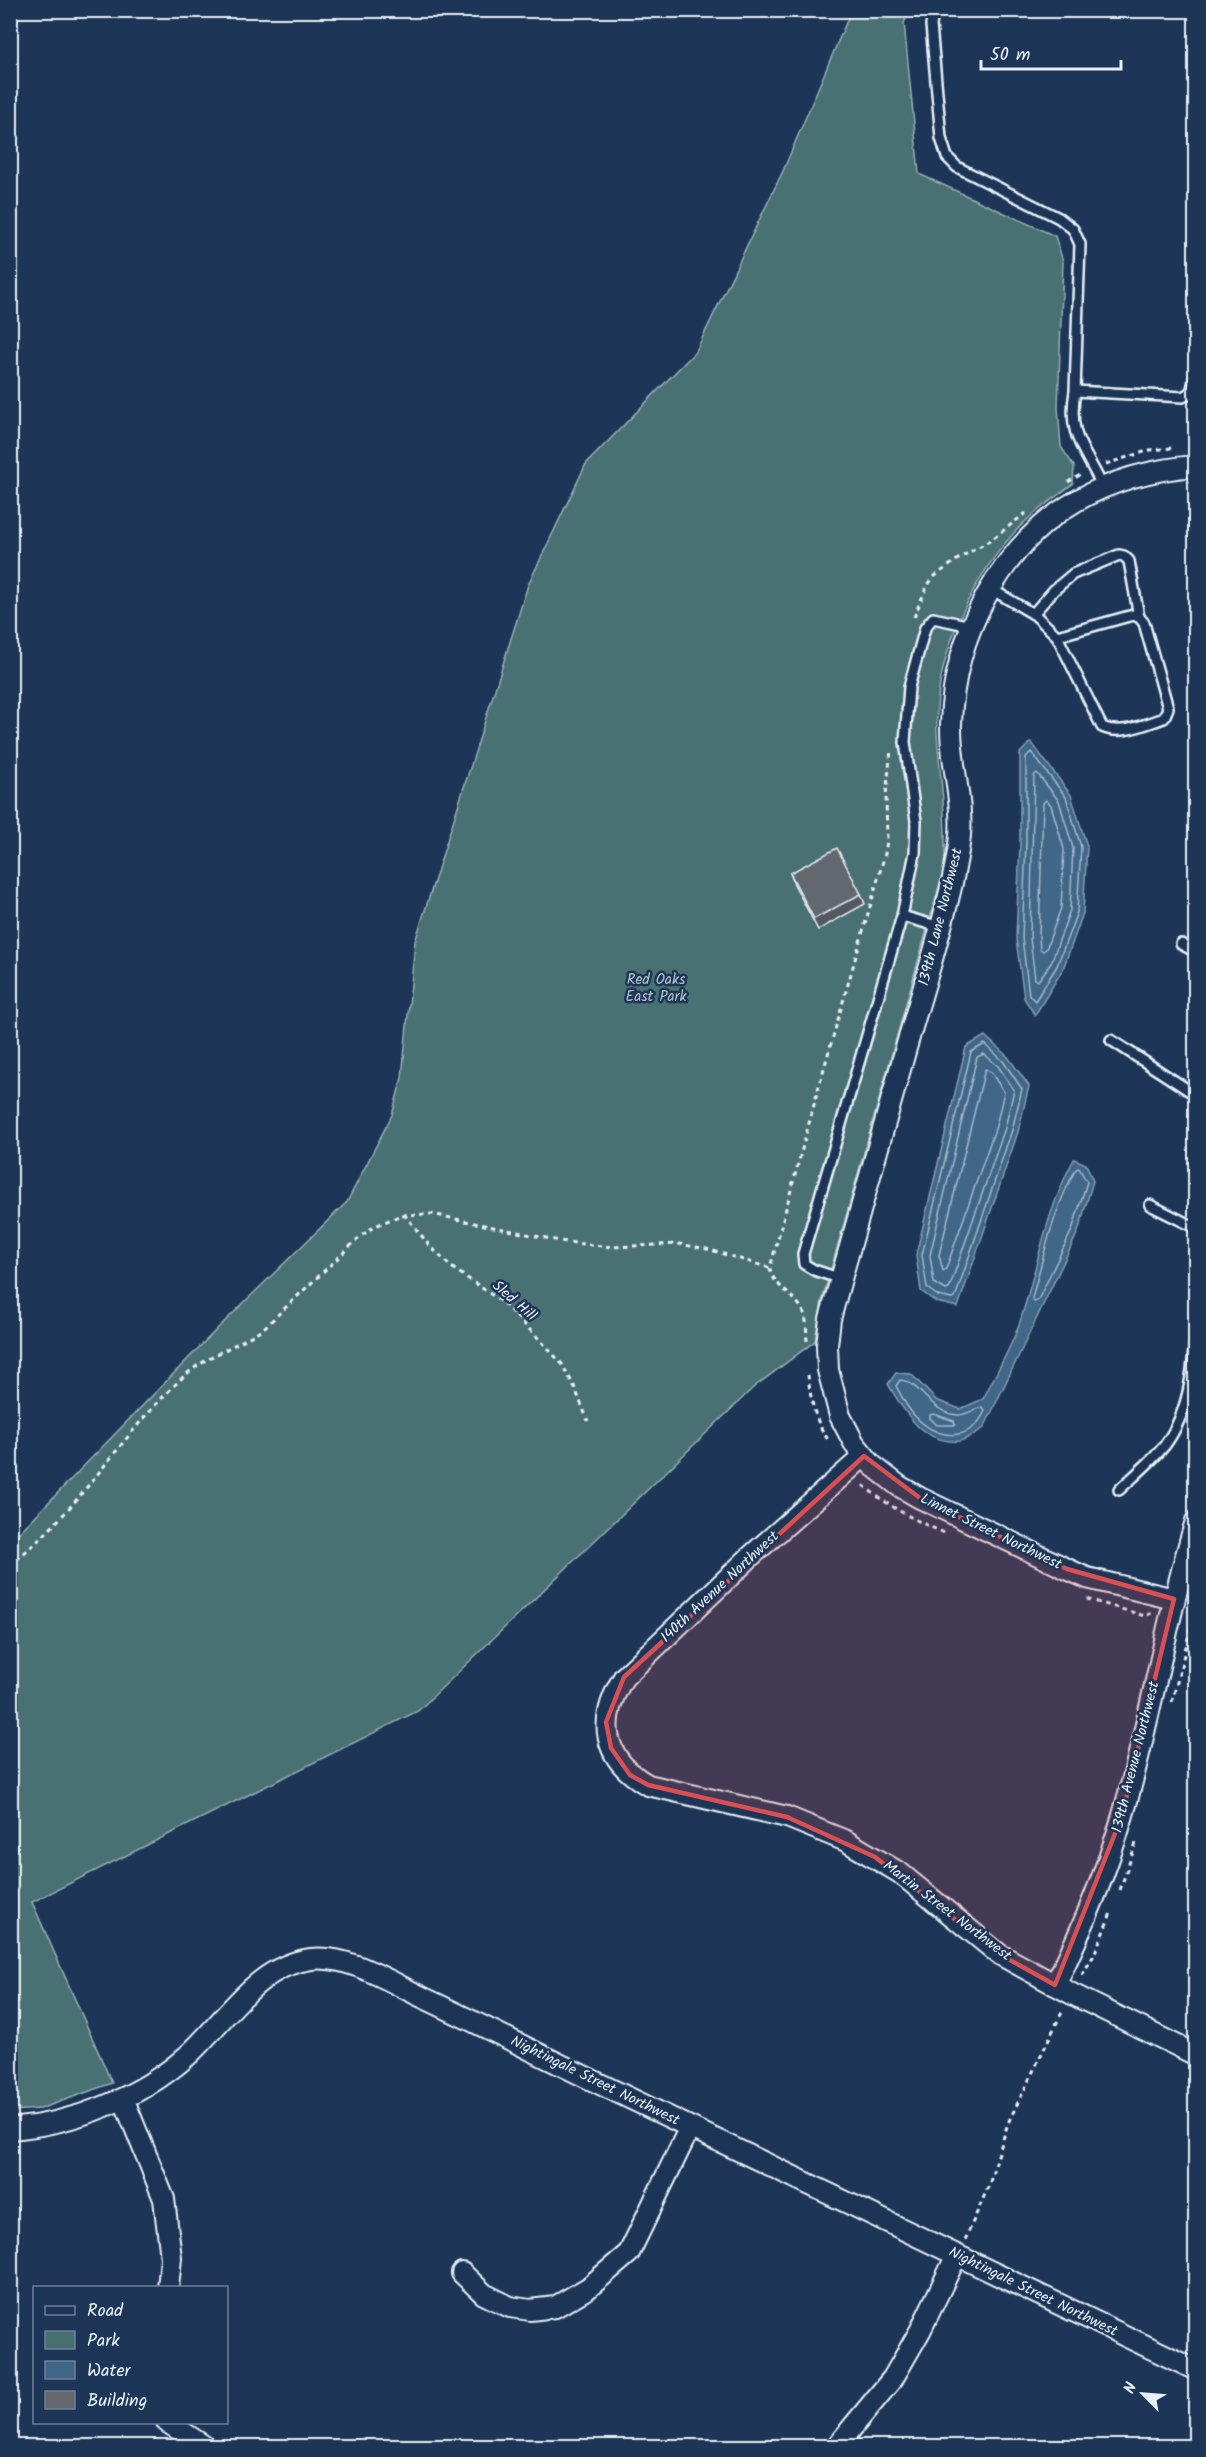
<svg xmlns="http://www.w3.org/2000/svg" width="1206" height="2457" font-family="Kalam,sans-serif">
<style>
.green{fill:#486f72;stroke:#98b0b5;stroke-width:1.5}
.water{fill:#406688;stroke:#839eb5;stroke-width:1.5}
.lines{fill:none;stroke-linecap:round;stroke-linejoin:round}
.shore{stroke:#a5b9cb;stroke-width:1.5}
.lane-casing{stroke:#e8f1f8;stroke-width:14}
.street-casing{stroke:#e8f1f8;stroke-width:24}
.path{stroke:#e8f1f8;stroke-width:3;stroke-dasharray:4.5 4.5;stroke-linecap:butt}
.lane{stroke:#1d3557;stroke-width:9}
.street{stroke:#1d3557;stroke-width:20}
.wall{fill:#56595f;stroke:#e8f1f8;stroke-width:1.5}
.building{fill:#64686e;stroke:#e8f1f8;stroke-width:1.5}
.marked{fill:#da5052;fill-opacity:0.2;stroke:#da5052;stroke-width:4.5;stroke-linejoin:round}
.labels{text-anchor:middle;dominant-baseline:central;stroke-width:5;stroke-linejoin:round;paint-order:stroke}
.street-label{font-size:15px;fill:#e8f1f8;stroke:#1d3557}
.park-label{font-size:15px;fill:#b0c4c9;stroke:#1d3557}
</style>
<rect width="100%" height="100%" fill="#1d3557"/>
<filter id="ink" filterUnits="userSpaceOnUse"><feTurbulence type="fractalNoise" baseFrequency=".0167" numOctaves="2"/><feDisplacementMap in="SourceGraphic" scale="12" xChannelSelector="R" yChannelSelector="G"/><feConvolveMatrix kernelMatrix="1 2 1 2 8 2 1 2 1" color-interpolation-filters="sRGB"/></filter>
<g filter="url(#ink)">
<path class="green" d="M851 11H910L904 23 919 174 1055 236 1063 261 1058 408 1061 447 1074 466 1073 484C1053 499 1031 514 1014 533 968 584 933 663 937 733 940 780 948 822 944 869L822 1301 815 1341 754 1387 418 1711 32 1902 112 2083 40 2109 11 2111 10 1542 217 1329 347 1202 392 1115 402 1078 415 942 528 585 586 464 696 351 783 171Z"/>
<path class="water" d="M1031 742 1071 795 1087 846 1083 913 1063 969 1035 1015 1024 998 1016 939 1020 844V753Z
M985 1036 1008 1057 1029 1086 1018 1132 958 1307 936 1302 921 1291 916 1255 966 1047Z
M1074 1159 1086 1164 1093 1181 1078 1232 984 1428C977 1432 967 1440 960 1441 921 1444 905 1412 888 1384L896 1373 911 1374 936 1400 960 1409 983 1399C995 1375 1010 1350 1019 1325 1037 1269 1046 1211 1074 1159Z"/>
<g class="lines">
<path class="shore" d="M1031 752 1066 797 1081 847 1077 912 1057 966 1035 1001 1029 995 1022 938 1026 844V757Z
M1037 773 1059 801 1073 848 1070 910 1051 963 1038 981 1035 979 1030 938 1034 776Z
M1046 800 1051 805 1064 849 1061 908 1046 949 1043 951 1040 949 1039 937 1043 803Z
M985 1044 1003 1061 1022 1089 1012 1130 955 1298 952 1299 938 1296 927 1288 922 1255 971 1052Z
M984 1054 998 1066 1014 1090 1005 1128 949 1289 946 1290 934 1283 930 1255 977 1057Z
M985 1069 991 1072 1004 1092 996 1126 946 1269 943 1271 939 1255Z
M1079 1168 1087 1182 1072 1230 1038 1300 1034 1302 1032 1298C1044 1255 1054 1208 1076 1169Z
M900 1380C920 1381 930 1414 959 1415 966 1415 975 1409 982 1407L985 1411C969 1445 935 1439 913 1414 906 1406 901 1395 896 1386Z
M934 1414 954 1421 955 1425H937L930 1418V1415Z"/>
<g class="lane-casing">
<path id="lane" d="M934 10 931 25 941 138 947 157 957 167 1059 218 1073 229 1080 244 1075 391C1067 438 1085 448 1103 488
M1075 391 1183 397 1191 392 1196 374
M991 589 1035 615 1057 636 1102 727C1121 736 1145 724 1164 718L1168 708 1144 623 1139 617 1133 615 1057 636
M1033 614 1054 590 1073 574 1119 555 1124 556 1129 561 1139 617
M902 916 940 927
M1181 944 1196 952
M1111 1040 1196 1095
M1150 1205 1196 1228
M841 1279 814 1270 804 1264 803 1254 902 916 915 853 916 821 905 742 909 687 925 628 933 618 971 626
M1119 1490C1134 1476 1152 1461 1165 1445 1191 1410 1194 1362 1196 1320"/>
</g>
<g class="street-casing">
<path id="street" d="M864 1456 751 1556 624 1677C597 1720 602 1759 648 1785L787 1817 846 1841 900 1873 999 1954 1072 1994 1196 2055
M1174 1599 1087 1578 1067 1569 920 1498 899 1486 872 1465 854 1443 840 1416 828 1370 827 1345 830 1319 841 1279C863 1199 886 1120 908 1041 923 989 940 936 952 883 955 867 959 851 960 835 963 799 950 761 951 724 953 637 1000 546 1076 501 1113 480 1153 469 1196 466
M1055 1985C1082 1930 1106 1873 1123 1815 1151 1718 1166 1618 1196 1521
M123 2098 164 2199 171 2258 168 2288
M10 2129C73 2124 140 2098 187 2056 225 2022 255 1966 311 1959 350 1955 390 1982 424 1998 482 2025 540 2055 598 2083 797 2179 997 2274 1196 2370
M462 2273 484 2294 510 2307 530 2310 555 2307 588 2288 629 2253 690 2127
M167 2422 204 2446
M837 2446 893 2378 920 2331 957 2255"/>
</g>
<path class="path" d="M1106 464 1150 450 1172 448
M1068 482 1080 475
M914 617 927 586 935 576 961 557 991 540 1026 513
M404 1214 429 1245 451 1267 501 1301 542 1342 562 1364 574 1386 588 1421
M807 1341C806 1330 808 1319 802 1309 794 1295 772 1285 770 1268L819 1086 885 854 887 840 886 795 891 750
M808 1375C810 1397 815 1424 830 1442
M863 1485C889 1507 916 1521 947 1534
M10 1565C23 1554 36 1543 48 1531 95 1483 131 1426 181 1379 206 1355 239 1346 266 1326L361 1236 375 1226 401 1215 432 1214 560 1241 591 1245 612 1247 679 1244 707 1249 770 1268
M1087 1599 1145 1616 1152 1613
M1172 1702 1196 1607
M1120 1890 1137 1840
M1082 1975 1094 1955 1111 1913
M965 2240 989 2185 1008 2123 1063 2010"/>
<use href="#lane" class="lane"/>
<use href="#street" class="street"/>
</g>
<path class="wall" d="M790 873 861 894 865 904 818 930 794 884Z"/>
<path class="building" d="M837 848 861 894 814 919 790 873Z"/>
</g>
<path class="marked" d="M864 1456 920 1498 1067 1569 1174 1599 1122 1816 1055 1985 999 1954 875 1857 787 1817 648 1785 630 1775 611 1748 606 1722 624 1677Z"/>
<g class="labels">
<g class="street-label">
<text transform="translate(941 917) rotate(-76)">139th Lane Northwest</text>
<text transform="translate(514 1301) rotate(41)">Sled Hill</text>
<text transform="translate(991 1532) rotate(26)">Linnet Street Northwest</text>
<text transform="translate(720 1587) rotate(-43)">140th Avenue Northwest</text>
<text transform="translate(1136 1757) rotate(-76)">139th Avenue Northwest</text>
<text transform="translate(947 1911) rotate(37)">Martin Street Northwest</text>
<text transform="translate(595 2081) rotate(26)">Nightingale Street Northwest</text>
<text transform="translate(1033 2292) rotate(26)">Nightingale Street Northwest</text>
</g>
<g class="park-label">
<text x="656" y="980">Red Oaks<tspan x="656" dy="17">East Park</tspan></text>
</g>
</g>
<rect width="1206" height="2457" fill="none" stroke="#1d3557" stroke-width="36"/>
<rect x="18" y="18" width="1170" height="2421" fill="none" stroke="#e8f1f8" stroke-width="2" filter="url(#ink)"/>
<rect x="33" y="2286" width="195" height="138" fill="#1d3557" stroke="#6e8097" stroke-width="1.5"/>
<rect x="45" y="2306" width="30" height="9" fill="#1d3557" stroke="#6e8097" stroke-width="1.5"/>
<text x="87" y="2316" font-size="18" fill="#e8f1f8">Road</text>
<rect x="45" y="2331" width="30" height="18" fill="#486f72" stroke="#6e8097" stroke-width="1.5"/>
<text x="87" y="2346" font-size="18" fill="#e8f1f8">Park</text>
<rect x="45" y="2361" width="30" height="18" fill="#406688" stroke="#6e8097" stroke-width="1.5"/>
<text x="87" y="2376" font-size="18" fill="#e8f1f8">Water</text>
<rect x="45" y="2391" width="30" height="18" fill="#64686e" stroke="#6e8097" stroke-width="1.5"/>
<text x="87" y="2406" font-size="18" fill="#e8f1f8">Building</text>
<g transform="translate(1143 2394) rotate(295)" stroke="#1d3557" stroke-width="4.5" paint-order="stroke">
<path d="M0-4.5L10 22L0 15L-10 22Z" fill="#e8f1f8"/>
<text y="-9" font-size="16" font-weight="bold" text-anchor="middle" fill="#e8f1f8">N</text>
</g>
<path d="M981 60v9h140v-9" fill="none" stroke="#e8f1f8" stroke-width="3"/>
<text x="990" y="60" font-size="18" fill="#e8f1f8" stroke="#1d3557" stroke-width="4.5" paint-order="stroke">50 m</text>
</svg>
